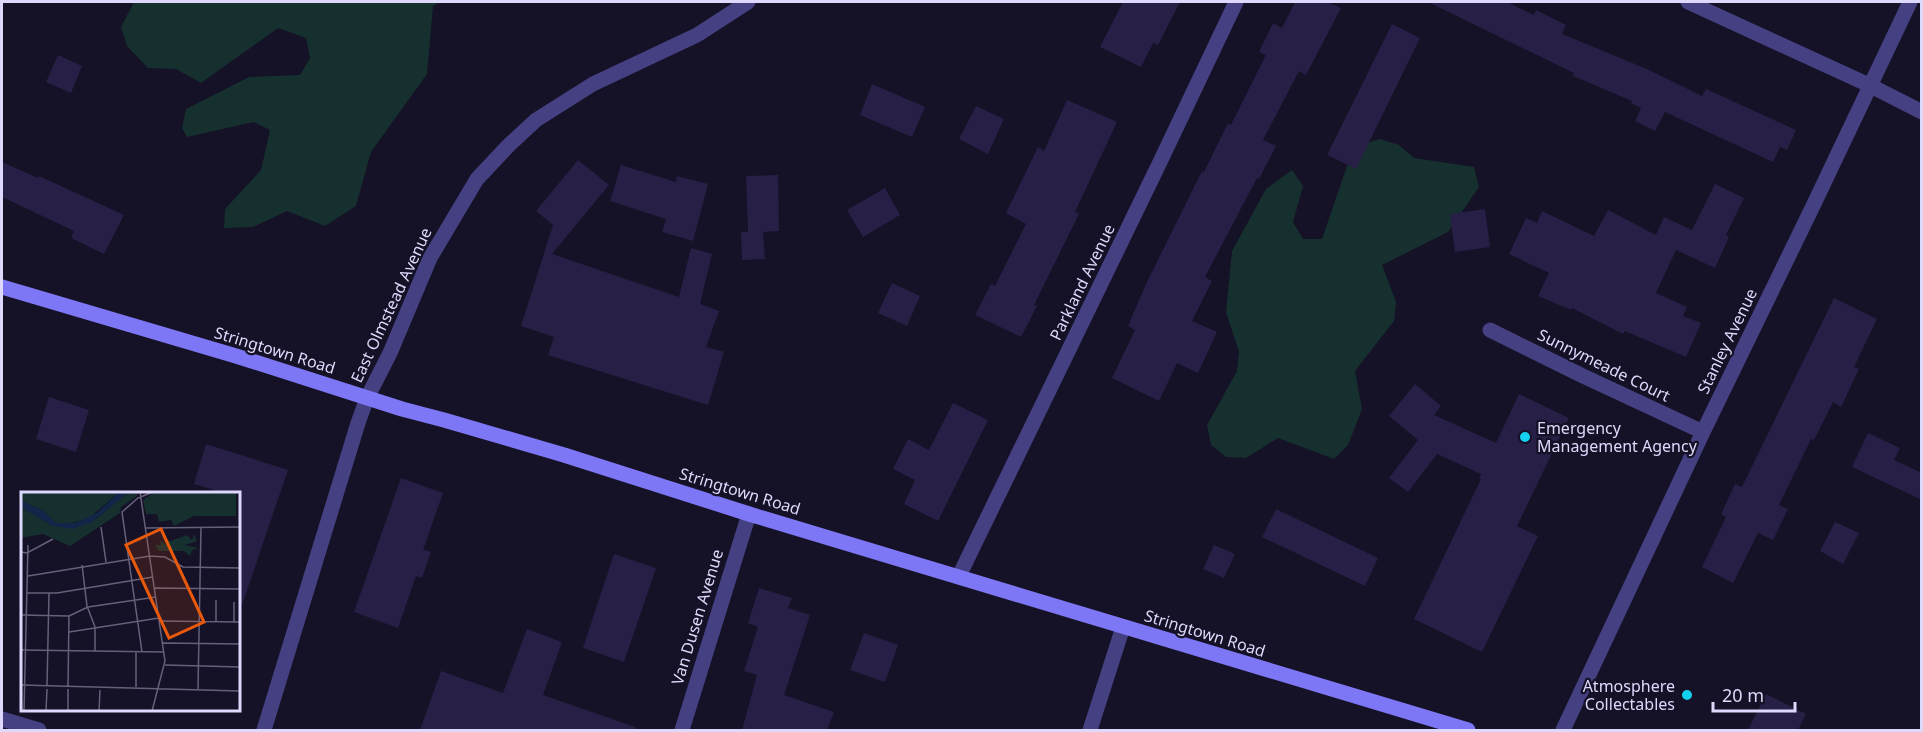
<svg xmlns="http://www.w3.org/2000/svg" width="1923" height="732" font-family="'Noto Sans',sans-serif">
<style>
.green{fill:#15302f}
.building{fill:#281f46}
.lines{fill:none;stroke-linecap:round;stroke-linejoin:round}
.minor{stroke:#444081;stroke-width:15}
.tertiary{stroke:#444081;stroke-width:15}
.secondary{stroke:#7e77f5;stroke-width:15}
.poi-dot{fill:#13d1ee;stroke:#151126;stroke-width:2}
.labels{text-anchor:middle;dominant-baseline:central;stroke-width:4.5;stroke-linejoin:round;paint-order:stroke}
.street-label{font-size:16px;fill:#ded9fc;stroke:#151126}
.poi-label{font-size:16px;fill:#ded9fc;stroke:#151126;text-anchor:start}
.inset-road{fill:none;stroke:#65617c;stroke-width:1.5}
.view{fill:#e8590c;fill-opacity:0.15;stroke:#e8590c;stroke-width:3}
.inset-edge{fill:none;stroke:#ded9fc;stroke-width:3}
</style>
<rect width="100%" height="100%" fill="#151126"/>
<path class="green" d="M134 2H440L433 6 427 74 371 152 356 206 325 226 287 211 253 227 224 228 225 209 261 170 270 130 254 122 187 137 182 128 186 109 249 77 300 75 310 58 306 38 278 28 201 83 176 69 148 68 127 46 121 27Z
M1380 139 1399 145 1414 158 1474 167 1479 187 1448 232 1382 265 1396 302 1394 321 1355 371 1362 409 1348 445 1334 459 1278 438 1246 458 1226 457 1211 445 1207 425 1237 371 1239 352 1226 312 1232 251 1266 189 1292 170 1303 186 1293 222 1303 239H1322L1348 163 1360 145Z"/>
<path class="building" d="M1123 2H1180L1158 45 1153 43 1141 67 1100 47Z
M1295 2H1327L1341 8 1306 75 1299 71 1263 140 1276 146 1259 179 1257 178 1205 277 1212 281 1192 321 1217 332 1198 373 1177 363 1159 401 1112 378 1135 330 1128 326 1146 284 1202 171 1204 172 1228 123 1231 125 1266 55 1259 52 1273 23 1282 28Z
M1428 2H1507L1534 15 1536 10 1566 25 1562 34 1647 69 1702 96 1706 89 1796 130 1787 150 1780 147 1773 162 1665 112 1655 131 1635 121 1641 108 1631 103 1632 101 1573 76 1574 73Z
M1392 24 1420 38 1356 169 1327 155Z
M58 55 82 66 71 93 46 82Z
M872 84 925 107 912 137 860 115Z
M1067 100 1117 122 1075 212 1079 214 1034 305 1037 306 1021 337 975 315 991 284 995 286 1026 224 1006 213 1038 147 1044 151Z
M976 106 1004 119 988 154 959 139Z
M578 160 609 185 552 254 679 297 691 248 712 254 700 304 719 311 706 347 724 352 708 405 548 355 554 337 521 326 553 225 536 211Z
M2 162 38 178 39 176 124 215 104 254 71 238 74 231 2 197Z
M621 165 676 182 677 176 708 184 693 241 662 232 666 219 610 201Z
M778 175 779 231 763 232 765 259 742 260 741 232H748L746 176Z
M1715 184 1744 198 1726 235 1729 237 1715 268 1676 250 1656 293 1687 307 1683 316 1701 323 1686 357 1625 331 1623 334 1572 308 1571 310 1538 296 1549 273 1509 254 1526 218 1537 223 1542 211 1594 236 1608 210 1656 235 1664 217 1692 230Z
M885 188 900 215 863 237 847 210Z
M1485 209 1490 247 1455 252 1450 214Z
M892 283 920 296 907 326 878 313Z
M1834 298 1877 319 1854 367 1859 369 1841 407 1833 402 1814 440 1811 439 1779 505 1788 509 1773 540 1758 533 1733 583 1702 567 1726 517 1721 514 1735 484 1742 487Z
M1415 384 1441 406 1434 415 1496 443 1519 394 1569 418 1517 526 1538 536 1482 652 1414 619 1481 479 1479 478 1481 474 1437 454 1408 492 1389 478 1418 440 1389 416Z
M49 397 89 410 76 452 36 439Z
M953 403 988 420 938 521 904 504 915 480 893 469 908 439 929 450Z
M1868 433 1900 448 1894 460 1922 473V500L1852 467Z
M206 444 288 470 242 605 238 604V494H227L194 484Z
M401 478 443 493 423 550 431 552 422 578 416 576 398 628 354 612Z
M1276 509 1378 558 1365 586 1262 537Z
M1835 522 1859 533 1843 564 1820 551Z
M1214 545 1235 554 1224 578 1203 569Z
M614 554 656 568 624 662 583 648Z
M759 588 792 598 788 608 810 615 784 695 834 712 827 730H742L757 675 744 671 758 627 748 623Z
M527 629 562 642 543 695 635 727V730H420L441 671 503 693Z
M864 633 898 645 885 682 850 670Z
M1766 694 1806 714 1798 730H1748Z"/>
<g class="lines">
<path class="minor" d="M1688 2 1869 85 1922 112
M1490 330 1583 376 1703 432
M367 398 390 353 430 258 477 179 509 145 536 120 593 84 697 35 748 2
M959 576 1160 162 1236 2
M2 719 39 730
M682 730 749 514
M1090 730 1123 627
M1563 730 1703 432 1813 206 1910 2"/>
<path class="tertiary" d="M264 730 358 423 367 398"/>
<path class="secondary" d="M2 287 236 356 402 409 444 420 564 455 749 514 1468 730"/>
</g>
<g class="poi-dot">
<circle cx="1525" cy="437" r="6"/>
<circle cx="1687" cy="695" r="6"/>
</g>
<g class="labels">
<g class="street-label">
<text transform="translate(1082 282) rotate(-64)">Parkland Avenue</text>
<text transform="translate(391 305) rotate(-65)">East Olmstead Avenue</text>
<text transform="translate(1727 341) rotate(-64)">Stanley Avenue</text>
<text transform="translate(275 350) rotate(17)">Stringtown Road</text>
<text transform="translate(1604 365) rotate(26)">Sunnymeade Court</text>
<text transform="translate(740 491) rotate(17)">Stringtown Road</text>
<text transform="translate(697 617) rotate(-73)">Van Dusen Avenue</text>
<text transform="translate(1205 633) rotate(17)">Stringtown Road</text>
</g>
<g class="poi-label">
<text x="1537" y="428">Emergency<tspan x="1537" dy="18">Management Agency</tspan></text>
<text x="1675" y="686" text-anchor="end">Atmosphere<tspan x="1675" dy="18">Collectables</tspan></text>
</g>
</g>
<g transform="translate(21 492)">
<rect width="219" height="219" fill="#151126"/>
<path d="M0 0H98L67 27 46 32 35 31 21 18 0 9ZM108 0H116V4L100 15 99 21 49 54 22 42 0 46V15L32 34 71 30ZM134 0H215V24H173L153 34 150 28 138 30 136 22H125L122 8ZM173 42 176 49 164 53 178 56 171 58 169 64 163 59H138L134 53H140L139 48 145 53 141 43 149 49 166 43 171 48Z" fill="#15302f"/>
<path d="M108 0 71 30 52 37 32 34 0 15V9L21 18 35 31H54L76 21 98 0Z" fill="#122649"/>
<path class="inset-road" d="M119 0 144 169 131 219M80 35 85 70M125 36 219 35M0 60 6 61 32 47M61 73 66 114 74 135M7 84 129 64 144 65 162 75 219 76M134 96 219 97M6 101H36L132 85M0 123 48 124 67 115 135 105M139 129 219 130M195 129V108M213 130V110M74 135V159M48 140 138 126M142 151 219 152M0 158 143 160M121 160 101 20 117 6 132 0M144 173 219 175M0 193 219 199M26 193 28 101M47 194 48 124M115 195V160M177 197 180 35M3 219 7 53M25 219 26 197M47 219V197M78 219 79 198"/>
<path class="view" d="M140 37 183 130 148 146 105 53Z"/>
<rect width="219" height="219" class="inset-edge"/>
</g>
<rect width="1923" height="732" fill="none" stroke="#ded9fc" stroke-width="6"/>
<path d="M1713 702v9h82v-9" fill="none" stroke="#ded9fc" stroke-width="3"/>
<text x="1722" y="702" font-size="18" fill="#ded9fc" stroke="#151126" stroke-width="4.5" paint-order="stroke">20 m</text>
</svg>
